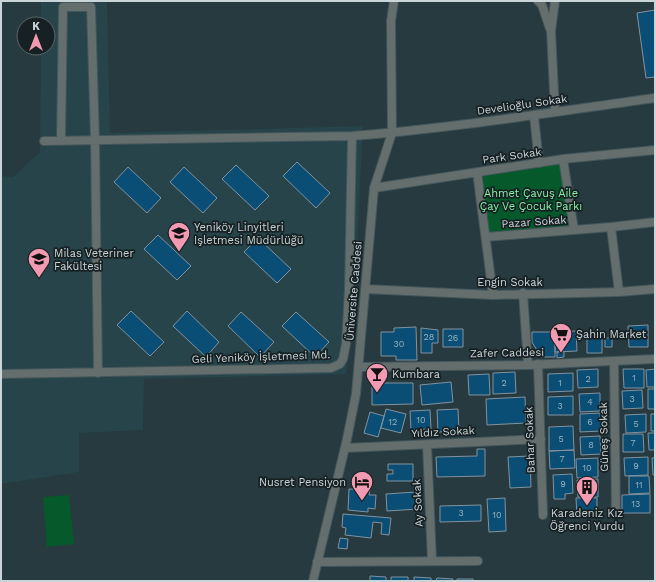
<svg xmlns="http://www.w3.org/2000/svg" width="656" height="582" font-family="'Work Sans',sans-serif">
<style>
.built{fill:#26444a}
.green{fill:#06592b}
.building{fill:#0b4e75;stroke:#82929f}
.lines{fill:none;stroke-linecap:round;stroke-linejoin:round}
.minor-casing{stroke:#43565b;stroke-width:10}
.tertiary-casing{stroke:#43565b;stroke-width:10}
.minor{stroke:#646e6c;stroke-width:8}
.tertiary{stroke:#646e6c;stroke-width:8}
.labels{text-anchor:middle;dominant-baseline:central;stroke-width:3.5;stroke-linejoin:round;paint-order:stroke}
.number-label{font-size:9px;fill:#9ab3bf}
.street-label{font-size:11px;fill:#c9d5d8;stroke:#172022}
.park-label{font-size:11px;fill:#85eea4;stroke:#172022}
.poi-label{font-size:11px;fill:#c9d5d8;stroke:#172022;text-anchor:start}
</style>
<rect width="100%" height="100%" fill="#263a3f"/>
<path class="built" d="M41 1H107L110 133 363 126 353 329 346 374 144 379 143 430 79 433V472L1 484V176L13 177 40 152 41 48H48V24H41Z"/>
<path class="green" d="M563 159 574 230 486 237 477 172Z
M69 495 74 544 47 547 43 497Z"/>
<path class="building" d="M655 10V77L646 78 637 13Z
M297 162 330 193 316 208 283 176Z
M236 165 269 196 255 210 222 179Z
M128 167 161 198 147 213 114 182Z
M184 167 217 198 203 213 170 182Z
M158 235 191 266 177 280 144 249Z
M258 238 291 269 277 283 244 252Z
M131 311 164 342 150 356 117 325Z
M187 311 219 342 206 357 173 326Z
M241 312 274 342 260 357 228 326Z
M296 312 329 342 315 357 282 326Z
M648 325V347H629L628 326Z
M416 327 417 360H396V356H381V332H394V328Z
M421 328 438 330V343H432V353H421Z
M443 329H463V347H443Z
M576 331 577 351 555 352V332Z
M602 331V353H587V332Z
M532 332H555V357H541L532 342Z
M605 338H612V347H605Z
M564 351V357L557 358V352Z
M598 369V387L578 388 577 370Z
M623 369H644V388H624Z
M655 369V387H647L646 370Z
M515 372 516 393 493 394V373Z
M573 373V391L548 392V374Z
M489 374 490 395H469L468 375Z
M372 380H382V383H413V404L372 405Z
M451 382 453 402 422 405 420 385Z
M648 389H655V409H648Z
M642 390 643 408 623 409 622 391Z
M600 393V411L580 412 579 394Z
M573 396V415H548V397Z
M525 397 526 423 487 425 486 399Z
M386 409 406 414 401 433 381 428Z
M458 409 459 431 438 432 437 410Z
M430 410 431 429 411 430 410 411Z
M370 412 384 416 378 437 364 433Z
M600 413 601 431 580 432V414Z
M646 414V432L626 433 625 415Z
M651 414H655V431H651Z
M573 426 574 450 549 451V427Z
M648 433H655V450H649Z
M623 434H643L644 452H623Z
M600 436 601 454 581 455 580 437Z
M477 449H485V476L437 477 436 457 477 456Z
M574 450 575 468 550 469 549 451Z
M530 456 531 487 510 488 508 457Z
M648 457V475L625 476 624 458Z
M598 458V477L577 478 576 459Z
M652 458H655V475H653Z
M388 464H413V481H387V474H393V470H388Z
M572 474 573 493 565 494V499H554L553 475Z
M629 476H649L650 493 629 494Z
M598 479V497H578L577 480Z
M349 489 370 490 369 495H376L375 509 368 508V512L348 510Z
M416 492 418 509 387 511 386 494Z
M650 494V513H622V495Z
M505 498 506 531 489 532 487 499Z
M576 498H597V516H577Z
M481 505V521L440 522V506Z
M343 514 391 518 389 535 381 534 382 523 373 522 371 538 345 535 346 528 342 527Z
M340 538 348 539 347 549 338 548Z
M370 576 386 577V581H370Z
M391 577H408V581H391Z
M414 577 431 578V581H414Z
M437 578 453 579 452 581H436Z
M457 579H473V581H457Z"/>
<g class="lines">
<g class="minor-casing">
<path id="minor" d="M534 116 539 163
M61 140 63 7H91L95 140 98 373
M44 141 352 136C453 128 554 112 655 98
M563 159 574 230
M477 172 493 295
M374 188 563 159 655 150
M611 227 619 292
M486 237 611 227 655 222
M365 289 493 295 619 292 655 289
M523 293 528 365
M614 361 616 513
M538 364 543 515
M1 374 331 368 340 364 343 359 346 344 349 289 352 136
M427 444 432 561
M345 448 541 439
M317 562 478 561
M313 581 347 439 356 394 374 188 392 133 391 21 394 1"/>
</g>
<g class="tertiary-casing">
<path id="tertiary" d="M538 1 542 5 550 29
M555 112 551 31 555 1
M359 367 528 365 655 359"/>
</g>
<use href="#minor" class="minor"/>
<use href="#tertiary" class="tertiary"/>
</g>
<defs>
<g id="school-pin" transform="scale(1.15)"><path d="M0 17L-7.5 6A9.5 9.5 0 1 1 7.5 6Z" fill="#f19ab2" stroke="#172022"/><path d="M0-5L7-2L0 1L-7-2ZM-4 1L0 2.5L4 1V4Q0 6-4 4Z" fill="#111"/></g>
<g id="supermarket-pin" transform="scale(1.15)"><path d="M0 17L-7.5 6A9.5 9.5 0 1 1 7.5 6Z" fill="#f19ab2" stroke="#172022"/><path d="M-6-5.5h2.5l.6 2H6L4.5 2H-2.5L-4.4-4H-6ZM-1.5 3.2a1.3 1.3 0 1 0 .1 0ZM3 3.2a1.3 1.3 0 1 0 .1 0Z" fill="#111"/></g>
<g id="bar-pin" transform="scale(1.15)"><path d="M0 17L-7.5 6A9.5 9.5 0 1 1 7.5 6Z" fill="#f19ab2" stroke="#172022"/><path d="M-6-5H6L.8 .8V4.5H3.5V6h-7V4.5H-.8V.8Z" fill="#111"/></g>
<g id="hotel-pin" transform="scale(1.15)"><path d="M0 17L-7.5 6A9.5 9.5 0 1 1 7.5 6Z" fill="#f19ab2" stroke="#172022"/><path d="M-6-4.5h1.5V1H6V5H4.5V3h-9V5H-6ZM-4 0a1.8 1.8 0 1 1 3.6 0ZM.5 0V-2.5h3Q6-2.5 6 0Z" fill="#111"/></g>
<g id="building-pin" transform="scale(1.15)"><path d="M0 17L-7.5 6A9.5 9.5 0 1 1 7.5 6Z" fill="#f19ab2" stroke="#172022"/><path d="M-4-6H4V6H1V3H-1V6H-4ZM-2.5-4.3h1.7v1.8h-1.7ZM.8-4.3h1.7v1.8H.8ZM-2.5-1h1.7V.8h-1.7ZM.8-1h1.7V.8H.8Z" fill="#111"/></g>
</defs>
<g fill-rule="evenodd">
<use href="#school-pin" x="179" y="233"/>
<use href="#school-pin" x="39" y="259"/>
<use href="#supermarket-pin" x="561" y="334"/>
<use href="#bar-pin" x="377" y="374"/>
<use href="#hotel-pin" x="362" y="482"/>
<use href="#building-pin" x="587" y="487"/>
</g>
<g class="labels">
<g class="number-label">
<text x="429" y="337">28</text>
<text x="453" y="338">26</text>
<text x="399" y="344">30</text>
<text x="634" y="378">1</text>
<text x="588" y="379">2</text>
<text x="504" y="383">2</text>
<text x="560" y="383">1</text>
<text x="632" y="399">3</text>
<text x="590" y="402">4</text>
<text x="560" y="406">3</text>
<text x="421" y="420">10</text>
<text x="393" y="422">12</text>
<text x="590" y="422">6</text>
<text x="636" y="424">5</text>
<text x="561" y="439">5</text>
<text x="633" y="443">7</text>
<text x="591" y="445">8</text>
<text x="562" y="459">7</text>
<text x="636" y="466">9</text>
<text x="587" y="468">10</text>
<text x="563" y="484">9</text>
<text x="639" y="485">11</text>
<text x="636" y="504">13</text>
<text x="461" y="513">3</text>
<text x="497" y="515">10</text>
</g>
<g class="street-label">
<text transform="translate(522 105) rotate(-8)">Develioğlu Sokak</text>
<text transform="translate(512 156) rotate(-8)">Park Sokak</text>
<text transform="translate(534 222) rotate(-4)">Pazar Sokak</text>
<text x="510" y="282">Engin Sokak</text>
<text transform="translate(354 291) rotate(-85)">Üniversite Caddesi</text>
<text transform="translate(507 353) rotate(-1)">Zafer Caddesi</text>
<text transform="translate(261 357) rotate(-2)">Geli Yeniköy İşletmesi Md.</text>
<text transform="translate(443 432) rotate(-3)">Yıldız Sokak</text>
<text transform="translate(604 437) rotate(-91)">Güneş Sokak</text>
<text transform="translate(530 440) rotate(-92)">Bahar Sokak</text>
<text transform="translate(418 503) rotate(-93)">Ay Sokak</text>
</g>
<g class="park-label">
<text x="531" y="193">Ahmet Çavuş Aile<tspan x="531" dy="13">Çay Ve Çocuk Parkı</tspan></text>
</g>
<g class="poi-label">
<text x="194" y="227">Yeniköy Linyitleri<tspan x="194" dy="13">Işletmesi Müdürlüğü</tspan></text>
<text x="54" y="253">Milas Veteriner<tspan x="54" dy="13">Fakültesi</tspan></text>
<text x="576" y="334">Şahin Market</text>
<text x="392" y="374">Kumbara</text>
<text x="346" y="482" text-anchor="end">Nusret Pensiyon</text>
<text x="587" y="513" text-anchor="middle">Karadeniz Kız<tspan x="587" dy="13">Öğrenci Yurdu</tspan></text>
</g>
</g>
<rect width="656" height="582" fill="none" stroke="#c9d5d8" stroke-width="4"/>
<g transform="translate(36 36)"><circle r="19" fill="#172022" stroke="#5e686b"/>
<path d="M0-3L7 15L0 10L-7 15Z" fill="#f19ab2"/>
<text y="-6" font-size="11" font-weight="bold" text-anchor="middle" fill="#c9d5d8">K</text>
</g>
</svg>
